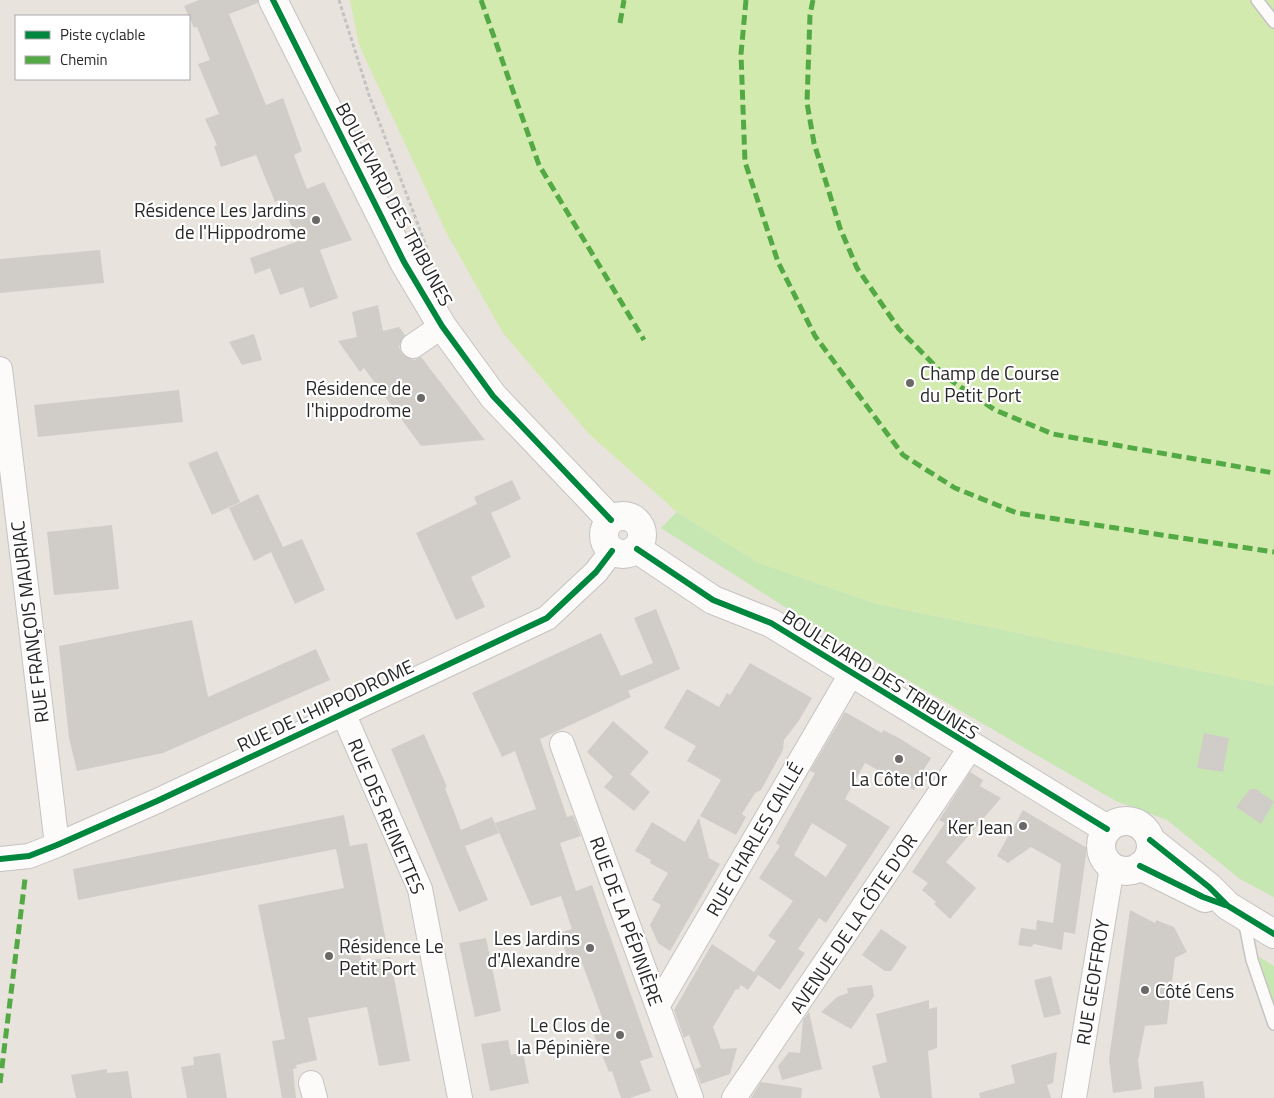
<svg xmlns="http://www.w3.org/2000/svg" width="1274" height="1098" font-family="'Titillium Web',sans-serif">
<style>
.green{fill:#c6e6b2}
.pitch{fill:#d3eaaf}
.building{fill:#d0cdc8;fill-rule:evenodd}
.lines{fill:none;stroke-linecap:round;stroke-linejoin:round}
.service-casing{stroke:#c5c3c3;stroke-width:14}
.minor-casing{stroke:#c5c3c3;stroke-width:26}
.tertiary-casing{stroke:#c5c3c3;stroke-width:30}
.path{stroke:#c4c3c3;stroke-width:3;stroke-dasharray:4 2.5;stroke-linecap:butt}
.service{stroke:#fcfbfa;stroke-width:11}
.minor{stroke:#fcfbfa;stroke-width:24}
.tertiary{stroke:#fcfbfa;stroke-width:28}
.quiet{stroke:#53aa44;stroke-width:5;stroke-dasharray:10 5;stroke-linecap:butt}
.cycleway-casing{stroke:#fff;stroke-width:9}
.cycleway{stroke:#00873e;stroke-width:6}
.poi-dot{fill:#6b6967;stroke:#fff;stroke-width:2}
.labels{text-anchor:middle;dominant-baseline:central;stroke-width:4.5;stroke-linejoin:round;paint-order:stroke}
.street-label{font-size:19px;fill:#282828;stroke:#fff}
.poi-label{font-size:19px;fill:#282828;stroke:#fff;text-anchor:end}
</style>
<rect width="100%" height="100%" fill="#e8e3dc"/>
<path class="green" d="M677 512 759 563 877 604 1274 686V897L1240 879 1167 820 1116 801 818 628 661 528Z
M1258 956 1274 966V1005Z"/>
<path class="pitch" d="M350 0H1274V686L877 604 759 563 677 512 589 434 503 333 447 234 359 45Z"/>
<path class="building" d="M199 0H258V3L229 14 266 105 283 98 302 151 294 155 307 189 324 182 352 240 320 250 338 298 310 308 303 287 280 295 270 268 255 274 250 258 299 241 279 200 275 202 256 155 221 167 214 146 217 145 205 119 219 114 198 64 210 60 197 27 194 28 184 6Z
M100 250 104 283 0 293V259Z
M378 305 383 331 399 327 405 335 399 347 402 354 414 360 421 357 485 440 421 446 364 368 360 372 338 341 357 337 352 312Z
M254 334 262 360 242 365 229 342Z
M179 390 183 422 38 437 34 405Z
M217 451 240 502 212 515 188 463Z
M512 480 521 499 491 513 511 557 471 577 485 607 456 620 416 533 477 504 474 497Z
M258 494 283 547 302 539 325 590 295 604 271 552 254 561 229 508Z
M112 525 119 589 54 595 47 532Z
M656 609 680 669 628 691 631 697 540 739 567 817 573 815 581 836 560 843 576 891 592 885 653 1057 640 1061 651 1091 630 1098H621L612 1071 609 1072 590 1025 603 1020 582 963 571 967 559 933 572 929 561 896 531 906 495 823 536 809 515 751 502 757 472 693 601 633 621 676 653 663 634 618Z
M192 620 208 697 316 649 330 680 163 753 77 771 69 738 59 646Z
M750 663 812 698 798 722 784 740 783 750 761 790 755 793 742 814 746 817 736 835 700 816 721 780 687 761 696 746 664 728 687 689 719 707 727 693 730 695Z
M845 712 882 733 883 730 899 738 931 758 923 771 926 773 914 790 865 763 845 799 890 827 826 923 819 918 798 949 805 953 780 990 758 975 748 990 741 985 738 990 736 989 713 1027 721 1049 737 1048 730 1074 701 1084 695 1069 701 1067 689 1035 684 1038 674 1010 712 944 754 972 776 941 768 936 793 901 759 878 780 846 776 843 815 773 810 771ZM812 823 847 845 826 877 794 855Z
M613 721 649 752 630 774 650 792 634 811 604 787 613 777 587 752Z
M1204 733 1229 738 1223 772 1197 768Z
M424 734 447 787 445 788 461 830 492 817 499 833 465 846 488 900 459 912 391 749Z
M970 772 983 780 980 786 1001 798 946 862 976 888 950 919 934 904 936 902 922 890 928 883 912 872 945 823 939 820Z
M1250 789H1256L1274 802 1261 824 1236 807Z
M1023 810 1087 848 1075 934 1064 932 1062 950 1034 944 1031 947 1018 945 1021 928 1036 930 1037 920 1053 923 1061 864 1031 847 1008 863 997 856Z
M344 815 350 846 367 843 386 941 359 952 362 962 390 957 410 1061 379 1066 367 1007 308 1018 317 1060 296 1065 297 1068 293 1069 296 1098H282L272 1041 285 1039 258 905 344 888 336 849 78 900 73 869Z
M699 818 709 858 720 864 670 951 658 943 650 925 661 905 652 900 668 873 650 863 651 860 635 851 652 822 685 842Z
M1130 910 1155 923 1156 920 1174 927 1187 952 1175 958 1167 1024 1145 1026 1138 1061 1142 1089 1113 1093 1109 1059Z
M881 929 907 947 891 971H885L862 955Z
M486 938 501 1011 475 1017 459 943Z
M1051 976 1061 1014 1044 1018 1034 980Z
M872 985 874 996 851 1029 821 1012 837 997 848 993 847 988Z
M929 1000V1009L937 1007V1048L928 1051 932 1098H880L872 1066 887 1062 876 1014Z
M809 1012 822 1069 782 1080 778 1066 789 1052 800 1053 803 1020Z
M508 1040 511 1055 523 1052 529 1083 490 1091 481 1044Z
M1057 1052 1053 1083 1047 1085 1051 1098H980L979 1093 1015 1083 1011 1065Z
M220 1053 227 1098H187L181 1067 194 1065 193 1057Z
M107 1069V1073L128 1071 132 1098H76L71 1075Z
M1203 1081 1205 1098H1154V1087Z
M761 1082 802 1088 801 1098H751Z"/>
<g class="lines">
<g class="service-casing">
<path id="service" d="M1257 0 1274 22
M1244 920 1252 960 1274 1024"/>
</g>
<g class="minor-casing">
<path id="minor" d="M413 346 442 326
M0 369 57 845
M343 713 420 889 460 1098
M562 744 691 1098
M0 859 29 856 57 845 157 801 547 618 596 572 612 551
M658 1005 851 674
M311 1083 315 1098
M734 1098 971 747
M1074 1098 1112 867"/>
</g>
<g class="tertiary-casing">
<path id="tertiary" d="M273 0 404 262 442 326 493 396 611 520
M604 535a19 19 0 1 1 38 0a19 19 0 1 1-38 0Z
M637 549 713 600 771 623 1107 829
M1101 846a25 25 0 1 1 50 0a25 25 0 1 1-50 0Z
M1150 840 1209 887 1228 906 1274 934
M1140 866 1205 898"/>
</g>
<path class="path" d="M339 0 369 95 428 251"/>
<use href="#service" class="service"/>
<use href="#minor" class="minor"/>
<use href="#tertiary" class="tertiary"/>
<path class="quiet" d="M481 0 539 165 644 340
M746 0 741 54 745 162 778 262 815 336 903 455 955 488 1017 513 1274 552
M813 0 810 15 807 103 814 143 840 228 857 268 899 329 946 377 995 410 1053 434 1274 473
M620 23 624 0
M0 1083 25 879"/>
<g class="cycleway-casing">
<path id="cycleway" d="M273 0 404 262 442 326 493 396 611 520
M637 549 713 600 771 623 1107 829
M1150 840 1209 887 1228 906 1274 934
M0 859 29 856 57 845 157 801 547 618 596 572 612 551
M1140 866 1203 897 1225 905"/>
</g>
<use href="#cycleway" class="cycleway"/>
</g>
<g class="poi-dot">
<circle cx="316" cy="220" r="5"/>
<circle cx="910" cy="383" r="5"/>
<circle cx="421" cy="398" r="5"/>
<circle cx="899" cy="759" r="5"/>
<circle cx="1023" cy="826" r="5"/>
<circle cx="590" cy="948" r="5"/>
<circle cx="329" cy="956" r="5"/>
<circle cx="1145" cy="990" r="5"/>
<circle cx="620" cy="1035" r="5"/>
</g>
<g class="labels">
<g class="street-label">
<text transform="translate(395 204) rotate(62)">BOULEVARD DES TRIBUNES</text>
<text transform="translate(29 622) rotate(-97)">RUE FRANÇOIS MAURIAC</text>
<text transform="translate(881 674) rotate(32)">BOULEVARD DES TRIBUNES</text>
<text transform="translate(325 705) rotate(-25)">RUE DE L'HIPPODROME</text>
<text transform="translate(387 816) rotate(67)">RUE DES REINETTES</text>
<text transform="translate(754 839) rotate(-60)">RUE CHARLES CAILLÉ</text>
<text transform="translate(627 921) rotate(70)">RUE DE LA PÉPINIÈRE</text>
<text transform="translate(853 923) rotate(-56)">AVENUE DE LA CÔTE D'OR</text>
<text transform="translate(1092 982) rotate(-81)">RUE GEOFFROY</text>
</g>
<g class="poi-label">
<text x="306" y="209">Résidence Les Jardins<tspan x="306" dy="22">de l'Hippodrome</tspan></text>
<text x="920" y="372" text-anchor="start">Champ de Course<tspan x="920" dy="22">du Petit Port</tspan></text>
<text x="411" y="387">Résidence de<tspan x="411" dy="22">l'hippodrome</tspan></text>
<text x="899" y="778" text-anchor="middle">La Côte d'Or</text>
<text x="1013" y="826">Ker Jean</text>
<text x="580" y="937">Les Jardins<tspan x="580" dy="22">d'Alexandre</tspan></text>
<text x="339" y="945" text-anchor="start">Résidence Le<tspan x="339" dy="22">Petit Port</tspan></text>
<text x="1155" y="990" text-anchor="start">Côté Cens</text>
<text x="610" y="1024">Le Clos de<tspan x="610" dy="22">la Pépinière</tspan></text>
</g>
</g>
<rect x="15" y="15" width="175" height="65" fill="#ffffff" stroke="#a9a9a9"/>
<rect x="25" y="31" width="25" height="8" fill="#00873e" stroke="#a9a9a9"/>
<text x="60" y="40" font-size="15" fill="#282828">Piste cyclable</text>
<rect x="25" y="56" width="25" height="8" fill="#53aa44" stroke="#a9a9a9"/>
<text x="60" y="65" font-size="15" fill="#282828">Chemin</text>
</svg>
